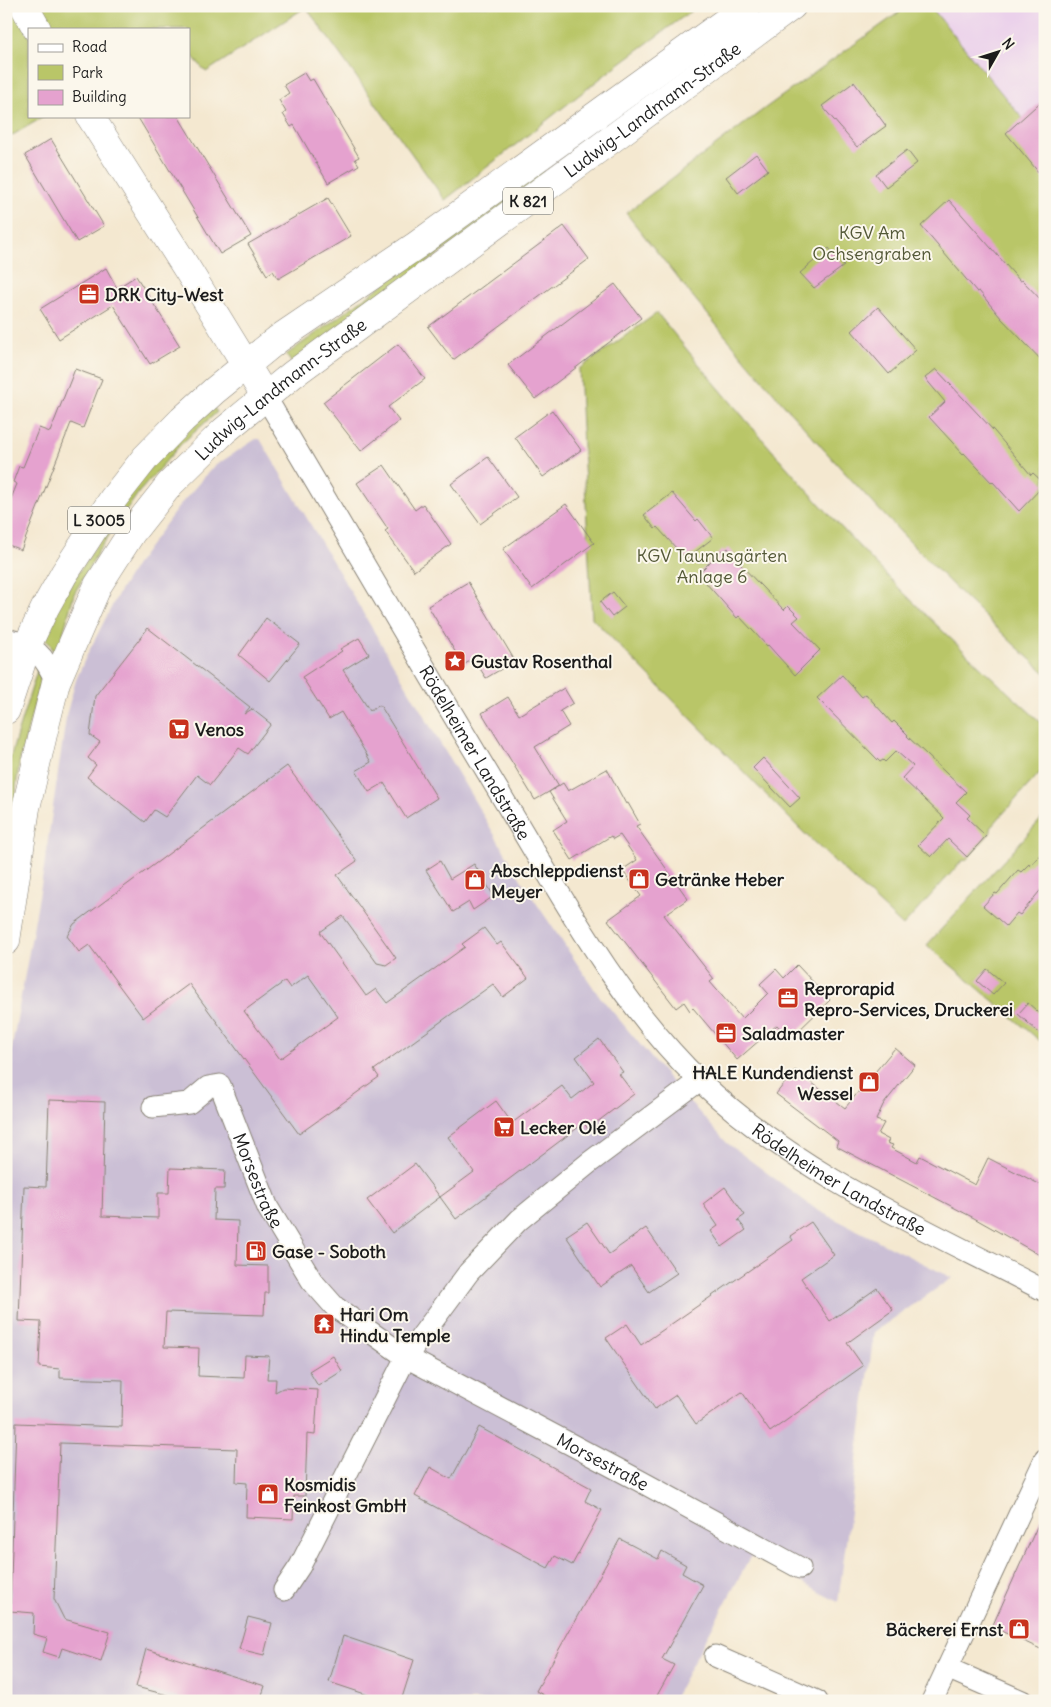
<svg xmlns="http://www.w3.org/2000/svg" width="1051" height="1707" font-family="Delius,sans-serif">
<style>
.built{fill:#ebd1eb}
.industrial{fill:#cbbfd5}
.green{fill:#b9c668;stroke:#6a7142}
.building{fill:#e5a2cf;fill-rule:evenodd}
.lines{fill:none;stroke-linecap:round;stroke-linejoin:round}
.street-casing{stroke:#888276;stroke-width:23}
.secondary-casing{stroke:#888276;stroke-width:29}
.primary-casing{stroke:#888276;stroke-width:29}
.street{stroke:#fff;stroke-width:21}
.secondary{stroke:#fff;stroke-width:28}
.primary{stroke:#fff;stroke-width:28}
.rail-casing{stroke:#1c1c1c;stroke-width:5.5}
.rail{stroke:#fbf7ec;stroke-width:4;stroke-dasharray:11;stroke-linecap:butt}
.labels{text-anchor:middle;dominant-baseline:central;stroke-width:4;stroke-linejoin:round;paint-order:stroke}
.shield{fill:#fbf7ec;stroke:#5f5e5a;stroke-width:1}
.shield-label{font-size:16px;font-weight:bold;fill:#1c1c1c}
.street-label{font-size:18px;fill:#1c1c1c;stroke:#fbf7ec}
.park-label{font-size:18px;fill:#535837;stroke:#fbf7ec}
.poi-label{font-size:18px;font-weight:bold;fill:#1c1c1c;stroke:#fbf7ec;text-anchor:start}
</style>
<rect width="100%" height="100%" fill="#fbf7ec"/>
<filter id="ink" filterUnits="userSpaceOnUse"><feTurbulence type="fractalNoise" baseFrequency=".02" numOctaves="2"/><feDisplacementMap in="SourceGraphic" scale="10" xChannelSelector="R" yChannelSelector="G"/><feConvolveMatrix kernelMatrix="1 2 1 2 8 2 1 2 1" color-interpolation-filters="sRGB"/></filter>
<filter id="wash" filterUnits="userSpaceOnUse"><feTurbulence type="fractalNoise" baseFrequency=".0096" numOctaves="4" result="noise"/><feDisplacementMap in="SourceGraphic" scale="20" xChannelSelector="R" yChannelSelector="G"/><feGaussianBlur stdDeviation="1.12" result="paint"/><feColorMatrix in="noise" values="0 0 0 0 0 0 0 0 0 0 0 0 0 0 0 0 0 1.4 0 .05"/><feComposite in="paint" operator="in"/></filter>
<g filter="url(#wash)">
<rect width="100%" height="100%" fill="#f4e8d0"/>
<path class="built" d="M930 6H1045V146Z"/>
<path class="industrial" d="M256 439H260L526 888 597 993 668 1078 727 1143 817 1210 952 1278 874 1332 838 1602 751 1556 672 1701H6V1080L43 874 67 712 76 680 85 659 117 596 135 566 179 506 213 467Z"/>
<path class="green" d="M6 6H698L620 63 445 200 306 7 206 72 189 52V29H29V116H45L6 139Z
M908 6H930L1045 146V673C891 533 754 376 626 213L768 106Z
M542 169 546 175 292 363 286 355Z
M657 313C735 409 815 503 902 591 948 637 996 682 1045 726V767L990 828 991 832 966 860 962 861 903 926 802 831 592 618 579 369Z
M212 406 217 412 181 444 139 492 99 550 74 594 58 652 54 654 50 643 42 636 56 607 140 478Z
M38 668 43 670 19 764 16 789 18 810 10 839H6V774L18 731Z
M1045 815V1045L927 945Z"/>
<g id="blocks">
<path class="building" d="M304 73 309 81 313 79 359 157 355 159 359 165 328 183 294 125 291 127 283 114 286 112 279 100 289 93 284 85Z
M854 82 886 126 857 147 822 106Z
M1045 98V180L1006 133Z
M137 116H178L251 236 220 254Z
M51 139 104 226 77 242 25 155Z
M907 150 917 163 886 187 876 174Z
M756 154 768 170 738 193 726 177Z
M328 198 351 236 278 279 273 271 267 275 248 244Z
M949 200 1020 281 1022 280 1045 304V364L1001 318 979 291 977 292 921 226Z
M564 226 589 259 453 360 428 327Z
M829 248 844 266 814 288 800 273Z
M106 268 117 288 136 276 180 346 150 364 113 305 59 339 40 309Z
M615 284 641 318 535 399 508 365Z
M878 307 916 350 889 374 852 331Z
M398 344 425 379 388 407 399 421 361 451 323 402Z
M75 369 102 379 83 428 71 423 21 550 6 544V511L17 484 13 482 19 466 23 467 39 428 50 432Z
M936 369 994 431 1031 475 1033 473 1045 484 1019 511 993 482 992 483 964 453 963 454 929 417 945 402 925 378Z
M552 410 581 450 543 477 515 437Z
M488 457 517 497 480 524 451 484Z
M384 465 415 510 423 504 451 544 414 571 385 531 388 529 357 483Z
M672 493 696 521 698 519 713 538 686 559 657 527 655 529 644 515Z
M566 504 594 543 532 589 503 549Z
M728 548 739 561 738 562 784 610 788 606 799 617 793 622 820 650 795 675 768 645 767 646 739 616 737 618 698 574 722 550 724 552Z
M468 582 515 661 486 678 474 659 463 665 428 606Z
M613 592 625 607 612 617 600 602Z
M266 618 300 644 270 681 239 655Z
M148 628 250 707 244 714 252 709 271 724 248 754 239 748 210 785 197 775 165 817 154 810 145 822 87 777 96 765 88 758 100 742 90 735 95 696Z
M359 638 369 654 343 670 370 711 380 705 437 798 406 818 384 783 369 792 356 771 371 762 341 712 329 719 302 677 342 651 340 649Z
M842 675 862 697 866 694 892 723 894 721 908 735 907 736 966 792 956 802 970 815 967 818 986 836 967 857 948 839 931 857 918 845 944 818 902 778 913 766 896 751 885 762 883 760 880 762 817 698Z
M564 688 573 703 560 711 569 726 535 747 559 786 535 800 482 713 508 697 519 715Z
M763 758 800 798 790 807 753 768Z
M287 766 357 861 337 875 396 958 386 965 377 963 343 916 320 932 366 996 376 989 387 1003 465 947 462 944 484 928 497 945 501 942 528 978 503 997 493 984 374 1070 379 1077 299 1134 189 984 143 1018 89 945 79 952 67 936 74 924ZM308 975 338 1017 280 1059 244 1011 285 981 290 988Z
M607 769 626 804 628 803 640 824 636 826 688 899 664 915 714 979 710 982 742 1019 768 993 760 984 776 969 784 978 797 965 830 1000 790 1039 777 1025 737 1060 693 1008 690 1011 684 1002 676 1008 608 920 641 896 622 870 637 860 620 835 613 839 611 836 572 860 553 830 567 821 549 792 563 783 568 791Z
M1045 849V877L1041 882 1044 886 1020 915 1017 913 1006 926 983 906 995 893 997 894 1018 870 1021 872 1029 864 1030 866Z
M440 861 450 879 474 864 494 896 473 910 469 902 453 912 426 870Z
M987 969 1004 983 993 995 977 981Z
M1028 1003 1045 1018V1038L1018 1014Z
M599 1039 623 1072 619 1074 634 1094 588 1129 584 1123 456 1219 440 1197 474 1172 448 1137 496 1101 512 1123 562 1086 572 1099 594 1082 576 1057Z
M895 1048 915 1065 883 1105 876 1120 884 1123 878 1134 889 1140 887 1143 893 1145 891 1148 917 1162 920 1156 975 1185 988 1158 1045 1187V1258L974 1218 836 1146 838 1141 776 1094 795 1070 845 1108Z
M49 1100 105 1102 102 1216 158 1218V1193H169L170 1168 225 1170 224 1189H215L214 1220 238 1221 237 1265 268 1266V1293H265L264 1315 166 1312 164 1347 199 1348 198 1376 244 1378 245 1355 269 1356 267 1379H276L275 1392 283 1388 318 1390 315 1435 307 1434 305 1496H294L293 1519 246 1517 247 1483 236 1482 237 1449 60 1443 54 1599 64 1619 110 1632 101 1661 62 1648 59 1657 43 1652 47 1638 33 1634 34 1613 10 1611 16 1423 122 1427 123 1380 60 1378V1369L39 1367 41 1322 19 1321 24 1186 46 1187Z
M415 1164 440 1197 392 1233 367 1200Z
M725 1187 745 1215 738 1220 746 1230 722 1247 711 1231 718 1226 703 1204Z
M587 1222 609 1254 646 1228 677 1273 649 1292 631 1266 600 1287 566 1236Z
M811 1222 834 1255 801 1278 830 1321 877 1288 893 1310 847 1343 863 1366 770 1432 742 1392 696 1424 676 1395 655 1409 606 1338 627 1324 641 1345 793 1240 790 1236Z
M333 1356 342 1371 318 1386 309 1371Z
M479 1427 591 1488 585 1501 602 1510 572 1565 555 1556 548 1568 415 1496 430 1467 451 1479Z
M1045 1509V1651L992 1627Z
M620 1539 658 1559 662 1551 686 1565 682 1573 703 1585 662 1659 674 1665 654 1701H554L536 1691Z
M248 1617 272 1623 264 1655 239 1649Z
M343 1636 414 1660 401 1701H386L329 1682Z
M146 1649 265 1686 260 1701H191L136 1687Z"/>
</g>
</g>
<g filter="url(#ink)">
<use href="#blocks" fill-opacity="0" stroke="#888276" stroke-width="1"/>
<g class="lines">
<g class="street-casing">
<g id="street">
<path id="s1" d="M265 396C344 530 422 664 502 797 561 895 617 1001 701 1082 799 1175 926 1229 1045 1291"/>
<path d="M6 639C35 645 45 656 56 682"/>
<path id="s2" d="M153 1107 189 1103 208 1087 220 1085 268 1208 312 1281 335 1307 406 1357 640 1481 800 1568"/>
<path d="M284 1590 300 1566 406 1357 469 1272 519 1220 590 1162 700 1080"/>
<path d="M715 1656 817 1701"/>
<path d="M947 1668 1022 1701"/>
<path d="M932 1701 1045 1459"/>
</g>
</g>
<g class="secondary-casing">
<path id="secondary" d="M24 6 37 29
M90 116 189 272 265 396"/>
</g>
<g class="primary-casing">
<g id="primary">
<path d="M6 710 27 646 45 608 64 574 113 499 146 457 182 420 214 391 278 339 417 245 747 6"/>
<path id="s3" d="M6 941 26 808 44 730 56 682 98 585 132 532 170 484 224 431 292 375 792 6"/>
</g>
</g>
<use href="#street" class="street"/>
<use href="#secondary" class="secondary"/>
<use href="#primary" class="primary"/>
<g class="rail-casing">
<path id="rail" d="M6 1700 8 1701"/>
</g>
<use href="#rail" class="rail"/>
</g>
</g>
<defs>
<g id="office-square" transform="scale(1.125)"><rect x="-9" y="-9" width="18" height="18" rx="4" fill="#c8321e" stroke="#fbf7ec"/><path d="M-6-3h4V-5.5h4V-3h4V5H-6ZM-1-4.5V-3h2v-1.5ZM-6 0V1H6V0Z" fill="#fff"/></g>
<g id="sight-square" transform="scale(1.125)"><rect x="-9" y="-9" width="18" height="18" rx="4" fill="#c8321e" stroke="#fbf7ec"/><path d="M0-6L1.8-2.2L6-1.7L2.9 1.2L3.7 5.4L0 3.3L-3.7 5.4L-2.9 1.2L-6-1.7L-1.8-2.2Z" fill="#fff"/></g>
<g id="supermarket-square" transform="scale(1.125)"><rect x="-9" y="-9" width="18" height="18" rx="4" fill="#c8321e" stroke="#fbf7ec"/><path d="M-6-5.5h2.5l.6 2H6L4.5 2H-2.5L-4.4-4H-6ZM-1.5 3.2a1.3 1.3 0 1 0 .1 0ZM3 3.2a1.3 1.3 0 1 0 .1 0Z" fill="#fff"/></g>
<g id="shop-square" transform="scale(1.125)"><rect x="-9" y="-9" width="18" height="18" rx="4" fill="#c8321e" stroke="#fbf7ec"/><path d="M-5-2.5h2.3a2.7 3.5 0 0 1 5.4 0H5L5.5 6h-11ZM-1.5-2.5h3a1.5 2.3 0 0 0-3 0Z" fill="#fff"/></g>
<g id="fuel-square" transform="scale(1.125)"><rect x="-9" y="-9" width="18" height="18" rx="4" fill="#c8321e" stroke="#fbf7ec"/><path d="M-5.5-6h7V0h2V4h1.3V-2.5L3-4.5l.8-.8L6-3V5H2.5V1h-1V6h-7ZM-4.2-4.7v3.2H.2V-4.7Z" fill="#fff"/></g>
<g id="temple-square" transform="scale(1.125)"><rect x="-9" y="-9" width="18" height="18" rx="4" fill="#c8321e" stroke="#fbf7ec"/><path d="M0-6L5-2H3V0L6.5 2.5H4V6H1.5V3h-3V6H-4V2.5H-6.5L-3 0V-2H-5Z" fill="#fff"/></g>
</defs>
<g fill-rule="evenodd">
<use href="#office-square" x="89" y="294"/>
<use href="#sight-square" x="455" y="661"/>
<use href="#supermarket-square" x="179" y="729"/>
<use href="#shop-square" x="639" y="879"/>
<use href="#shop-square" x="475" y="880"/>
<use href="#office-square" x="788" y="998"/>
<use href="#office-square" x="726" y="1033"/>
<use href="#shop-square" x="869" y="1082"/>
<use href="#supermarket-square" x="504" y="1127"/>
<use href="#fuel-square" x="256" y="1251"/>
<use href="#temple-square" x="324" y="1324"/>
<use href="#shop-square" x="268" y="1494"/>
<use href="#shop-square" x="1019" y="1629"/>
</g>
<g class="labels">
<g class="shield">
<rect x="503" y="187.5" width="50" height="27" rx="4"/>
<rect x="68" y="506.5" width="62" height="27" rx="4"/>
</g>
<g class="shield-label">
<text x="528" y="201">K 821</text>
<text x="99" y="520">L 3005</text>
</g>
<g class="street-label">
<text stroke="none"><textPath href="#s3" startOffset="1105">Ludwig-Landmann-Straße</textPath></text>
<text stroke="none"><textPath href="#s3" startOffset="640">Ludwig-Landmann-Straße</textPath></text>
<text stroke="none"><textPath href="#s1" startOffset="414">Rödelheimer Landstraße</textPath></text>
<text stroke="none"><textPath href="#s1" startOffset="984">Rödelheimer Landstraße</textPath></text>
<text stroke="none"><textPath href="#s2" startOffset="176">Morsestraße</textPath></text>
<text stroke="none"><textPath href="#s2" startOffset="635">Morsestraße</textPath></text>
</g>
<g class="park-label">
<text x="872" y="232">KGV Am<tspan x="872" dy="21">Ochsengraben</tspan></text>
<text x="712" y="555">KGV Taunusgärten<tspan x="712" dy="21">Anlage 6</tspan></text>
</g>
<g class="poi-label">
<text x="105" y="294">DRK City-West</text>
<text x="471" y="661">Gustav Rosenthal</text>
<text x="195" y="729">Venos</text>
<text x="491" y="870">Abschleppdienst<tspan x="491" dy="21">Meyer</tspan></text>
<text x="655" y="879">Getränke Heber</text>
<text x="804" y="988">Reprorapid<tspan x="804" dy="21">Repro-Services, Druckerei</tspan></text>
<text x="742" y="1033">Saladmaster</text>
<text x="853" y="1072" text-anchor="end">HALE Kundendienst<tspan x="853" dy="21">Wessel</tspan></text>
<text x="520" y="1127">Lecker Olé</text>
<text x="272" y="1251">Gase - Soboth</text>
<text x="340" y="1314">Hari Om<tspan x="340" dy="21">Hindu Temple</tspan></text>
<text x="284" y="1484">Kosmidis<tspan x="284" dy="21">Feinkost GmbH</tspan></text>
<text x="1003" y="1629" text-anchor="end">Bäckerei Ernst</text>
</g>
</g>
<rect width="1051" height="1707" fill="none" stroke="#fbf7ec" stroke-width="25"/>
<rect x="28" y="28" width="162" height="90" fill="#fbf7ec" stroke="#a29f99"/>
<rect x="38" y="44" width="25" height="8" fill="#ffffff" stroke="#a29f99"/>
<text x="72" y="52" font-size="15" fill="#1c1c1c">Road</text>
<rect x="38" y="65" width="25" height="15" fill="#b9c668" stroke="#a29f99"/>
<text x="72" y="78" font-size="15" fill="#1c1c1c">Park</text>
<rect x="38" y="90" width="25" height="15" fill="#e5a2cf" stroke="#a29f99"/>
<text x="72" y="102" font-size="15" fill="#1c1c1c">Building</text>
<g transform="translate(998 52) rotate(51)" stroke="#fbf7ec" stroke-width="4" paint-order="stroke">
<path d="M0-4L9 19L0 12L-9 19Z" fill="#1c1c1c"/>
<text y="-8" font-size="14" font-weight="bold" text-anchor="middle" fill="#1c1c1c">N</text>
</g>
</svg>
